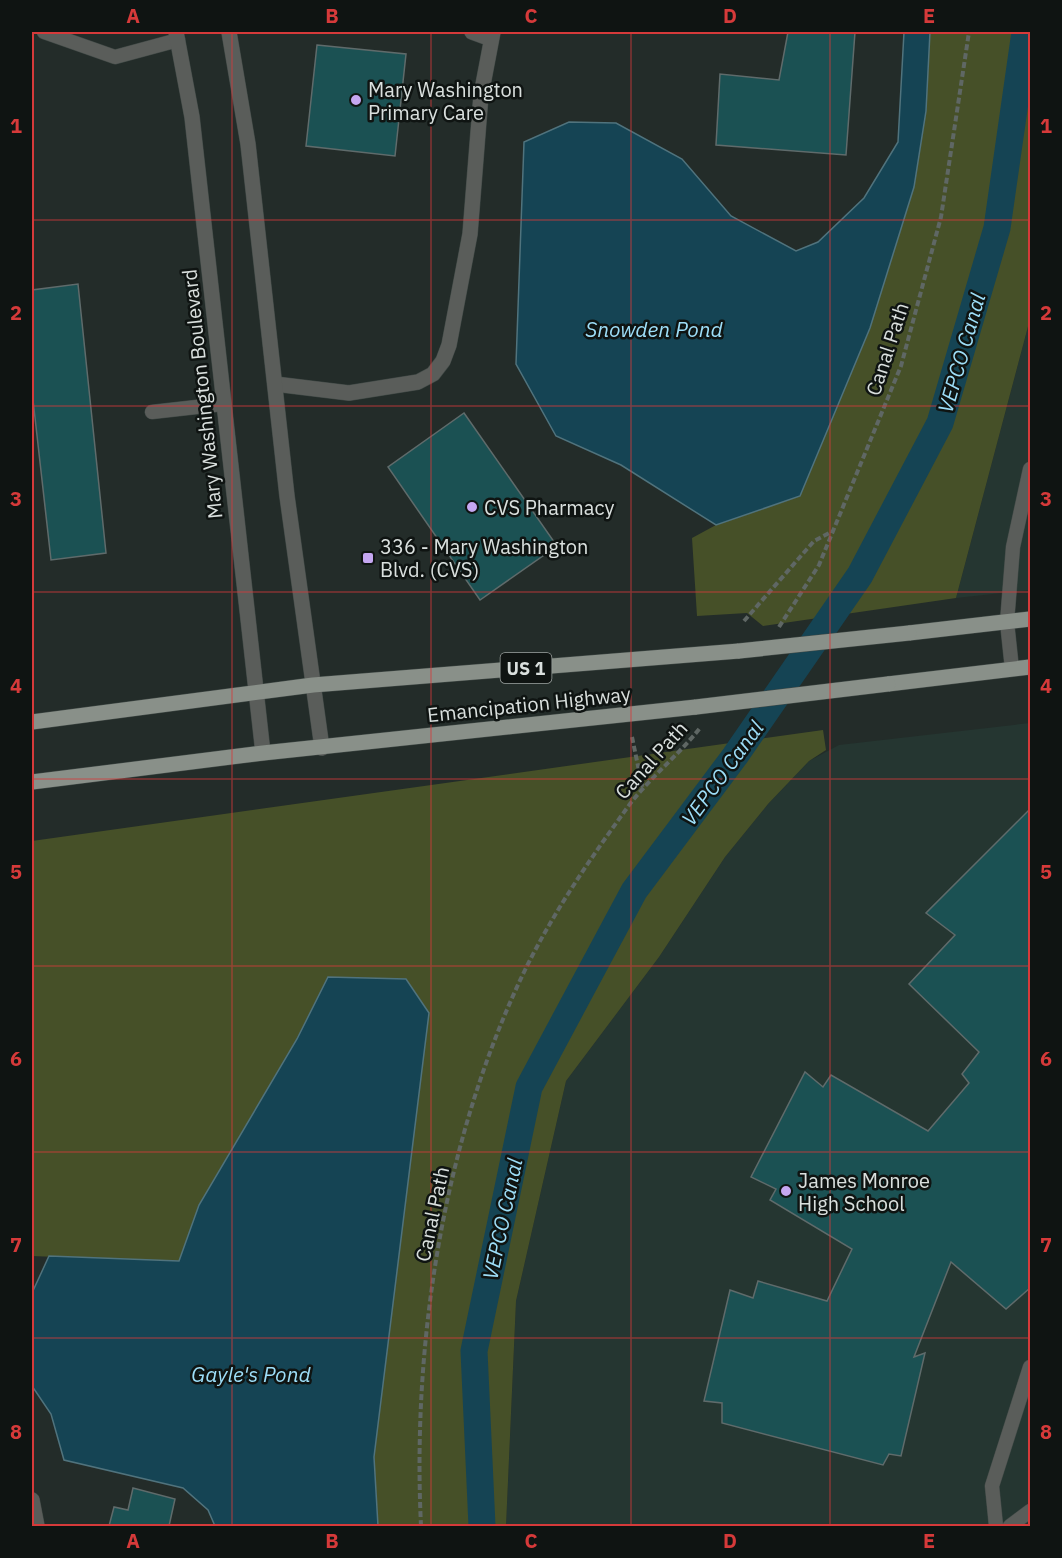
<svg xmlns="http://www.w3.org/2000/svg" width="1062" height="1558" font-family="'IBM Plex Sans',sans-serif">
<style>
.built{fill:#253631}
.green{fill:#465028}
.water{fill:#154454;stroke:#50737d;stroke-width:1.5}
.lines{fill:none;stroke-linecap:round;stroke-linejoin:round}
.canal{stroke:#154454;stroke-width:27}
.building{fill:#1b5153;stroke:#5f6b6b;stroke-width:1.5}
.service-casing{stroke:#404946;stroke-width:15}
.minor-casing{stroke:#404946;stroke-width:16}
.tertiary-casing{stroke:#404946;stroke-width:16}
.primary-casing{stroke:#404946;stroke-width:16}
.path{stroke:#5f6764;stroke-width:4;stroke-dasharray:6 3;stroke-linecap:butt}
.service{stroke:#5a5d5a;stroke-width:14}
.minor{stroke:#5a5d5a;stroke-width:15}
.tertiary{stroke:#5a5d5a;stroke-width:15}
.primary{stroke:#899089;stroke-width:15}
.primary-bridge-casing{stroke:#404946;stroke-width:16;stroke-linecap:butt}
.primary-bridge{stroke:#899089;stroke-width:15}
.grid{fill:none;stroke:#d63a3a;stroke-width:1.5;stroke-opacity:0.55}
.poi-dot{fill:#c5a7f1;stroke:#0f1412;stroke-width:2}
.labels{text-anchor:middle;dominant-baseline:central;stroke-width:5;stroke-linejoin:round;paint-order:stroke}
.shield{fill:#0f1412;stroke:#9da3a1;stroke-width:1.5}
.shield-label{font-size:18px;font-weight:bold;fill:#dae0de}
.poi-label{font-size:20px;fill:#dae0de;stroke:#0f1412;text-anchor:start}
.street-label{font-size:20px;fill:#dae0de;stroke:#0f1412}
.water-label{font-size:21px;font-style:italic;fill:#9ddef8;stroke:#0f1412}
.neatline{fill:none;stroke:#d63a3a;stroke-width:2}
.grid-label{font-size:20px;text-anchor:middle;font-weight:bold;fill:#d63a3a}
</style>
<rect width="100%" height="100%" fill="#232c29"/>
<path class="built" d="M1030 319V590L956 598Z
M1030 723V1526H506L516 1301 566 1081 659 957 725 857 768 804 809 761 839 745Z"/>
<path class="green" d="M930 32H1030V319L956 598 763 626 747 613 697 616 692 538 716 525 800 496 870 328 914 187 926 111Z
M823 730 826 750 809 761 768 804 725 857 659 957 566 1081 516 1301 506 1526H378L374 1457 328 978 297 1039 199 1205 179 1262 32 1256V841Z"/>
<path class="water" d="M904 32H930L926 111 914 187 870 328 800 496 716 525 621 465 556 436 516 364 524 142 569 122 616 123 682 159 731 216 796 251 818 242 864 198 898 142Z
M328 977 406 979 429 1013 374 1457 378 1526H215L208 1510 183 1488 64 1460 51 1414 32 1386V1293L49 1256 179 1261 199 1205 297 1039Z"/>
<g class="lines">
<path class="canal" d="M482 1526 474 1351 529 1087 634 891 735 756 860 575 940 423 997 228 1025 32"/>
</g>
<path class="building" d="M788 32H855L846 155 716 145 720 74 779 80Z
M317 45 406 54 395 156 306 146Z
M78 284 106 553 51 560 32 391V290Z
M464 413 557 546 480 600 388 467Z
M1030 809V1288L1006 1309 951 1262 914 1357 925 1353 901 1456 889 1454 883 1465 722 1423V1403L704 1401 730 1290 753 1298 758 1281 827 1301 852 1249 770 1200 776 1189 751 1177 805 1072 823 1087 831 1075 928 1131 969 1083 962 1074 979 1052 909 984 955 935 926 913Z
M133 1488 175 1499 169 1526H109L114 1507 128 1510Z"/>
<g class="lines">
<g class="service-casing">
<path id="service" d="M44 32 115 57 178 40
M152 412 223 404
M1012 669 1007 622 1013 547 1030 469
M996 1526 992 1486 1030 1367
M1010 1526 1030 1511"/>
</g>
<g class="minor-casing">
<path id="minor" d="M472 32 491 39
M275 384 349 393 418 382 433 374 443 361 449 345 470 234 481 95 493 32
M32 1500 37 1526"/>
</g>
<g class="tertiary-casing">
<path id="tertiary" d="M176 32 192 117 263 753
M229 32 248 144 287 496 322 748"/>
</g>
<g class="primary-casing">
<path id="primary" d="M909 633 1030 619
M888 684 1030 667
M32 722 313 685 739 651
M32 782 263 753 696 707"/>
</g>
<path class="path" d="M744 621 814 541 833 531
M779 627 819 565 901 366 941 217 969 32
M632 737 643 790
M421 1526C412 1341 444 1137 525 970 553 913 590 859 627 808 648 779 678 756 700 728"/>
<use href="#service" class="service"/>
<use href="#minor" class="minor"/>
<use href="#tertiary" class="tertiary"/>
<use href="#primary" class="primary"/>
<g class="primary-bridge-casing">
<path id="primary-bridge" d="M739 651 909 633
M696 707 888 684"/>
</g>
<use href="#primary-bridge" class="primary-bridge"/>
</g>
<path class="grid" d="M232 32V1526M431 32V1526M631 32V1526M830 32V1526M32 220H1030M32 406H1030M32 592H1030M32 779H1030M32 966H1030M32 1152H1030M32 1338H1030"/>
<g class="poi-dot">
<circle cx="356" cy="100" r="6"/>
<circle cx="472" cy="507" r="6"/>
<rect x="362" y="552" width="12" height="12" rx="3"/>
<circle cx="786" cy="1191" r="6"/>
</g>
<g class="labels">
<rect class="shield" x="500.5" y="653" width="51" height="30" rx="4.5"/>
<g class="shield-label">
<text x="526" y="668">US 1</text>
</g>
<g class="poi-label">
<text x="368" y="89">Mary Washington<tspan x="368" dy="23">Primary Care</tspan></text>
<text x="484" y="507">CVS Pharmacy</text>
<text x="380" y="546">336 - Mary Washington<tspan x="380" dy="23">Blvd. (CVS)</tspan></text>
<text x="798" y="1180">James Monroe<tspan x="798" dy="23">High School</tspan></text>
</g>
<g class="street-label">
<text transform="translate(887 349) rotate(-72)">Canal Path</text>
<text transform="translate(202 394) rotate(-96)">Mary Washington Boulevard</text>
<text transform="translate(529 704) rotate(-6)">Emancipation Highway</text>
<text transform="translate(651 760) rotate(-48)">Canal Path</text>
<text transform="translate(432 1214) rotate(-78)">Canal Path</text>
</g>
<g class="water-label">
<text x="654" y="329">Snowden Pond</text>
<text transform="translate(961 353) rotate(-74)">VEPCO Canal</text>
<text transform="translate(722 773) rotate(-54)">VEPCO Canal</text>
<text transform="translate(502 1219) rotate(-78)">VEPCO Canal</text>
<text x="251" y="1374">Gayle's Pond</text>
</g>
</g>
<rect width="1062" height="1558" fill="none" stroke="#0f1412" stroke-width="66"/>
<rect x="33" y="33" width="996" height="1492" class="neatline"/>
<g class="grid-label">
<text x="133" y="23">A</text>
<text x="332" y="23">B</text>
<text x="531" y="23">C</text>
<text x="730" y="23">D</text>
<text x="929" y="23">E</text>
<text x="16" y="133">1</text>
<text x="1046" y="133">1</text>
<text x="16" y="320">2</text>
<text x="1046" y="320">2</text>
<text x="16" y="506">3</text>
<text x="1046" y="506">3</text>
<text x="16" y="693">4</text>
<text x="1046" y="693">4</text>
<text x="16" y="879">5</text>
<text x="1046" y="879">5</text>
<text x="16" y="1066">6</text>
<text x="1046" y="1066">6</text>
<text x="16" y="1252">7</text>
<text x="1046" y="1252">7</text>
<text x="16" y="1439">8</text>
<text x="1046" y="1439">8</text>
<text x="133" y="1548">A</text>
<text x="332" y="1548">B</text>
<text x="531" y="1548">C</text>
<text x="730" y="1548">D</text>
<text x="929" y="1548">E</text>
</g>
</svg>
